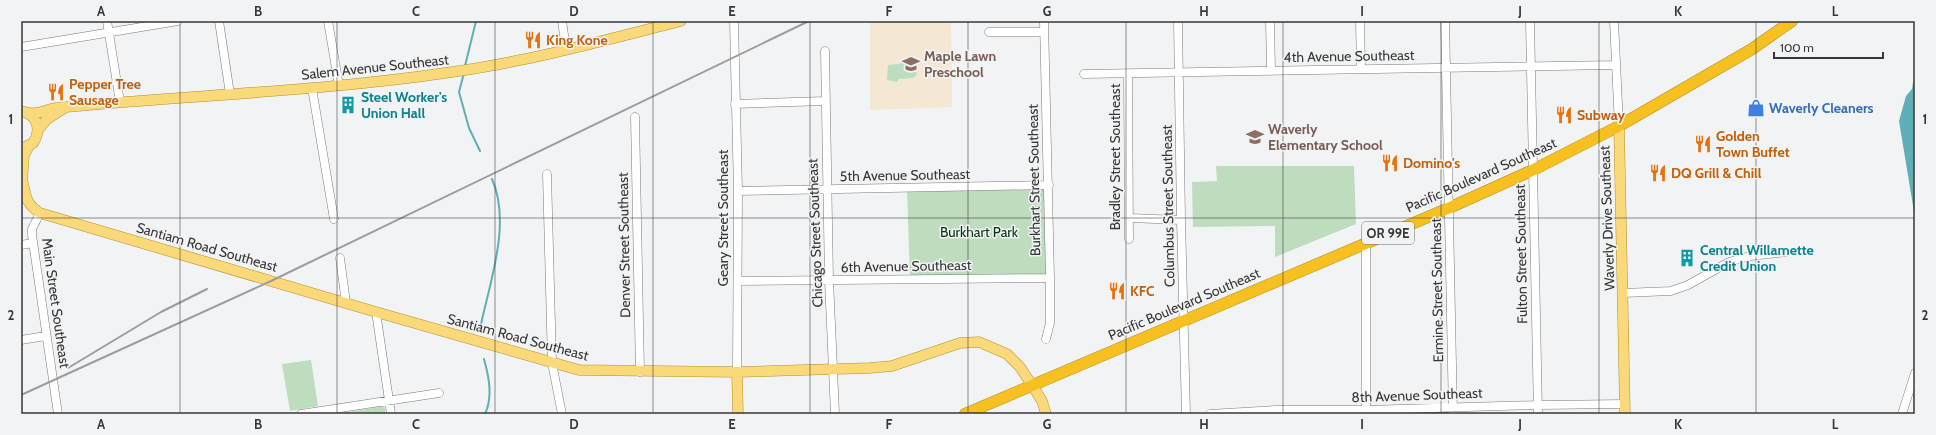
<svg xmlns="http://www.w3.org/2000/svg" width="1936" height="435" font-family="Cabin,sans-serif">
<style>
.education{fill:#f4e7d3}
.green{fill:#bedcbe}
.water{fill:#5fafb9}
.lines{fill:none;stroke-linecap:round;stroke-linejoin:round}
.stream{stroke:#5fafb9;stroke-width:2}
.minor-casing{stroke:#797a7b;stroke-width:9}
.major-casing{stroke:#b39029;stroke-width:11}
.highway-casing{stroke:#b39029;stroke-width:12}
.minor{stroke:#fff;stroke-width:8}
.major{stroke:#fad97a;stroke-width:10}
.highway{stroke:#f6c021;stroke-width:11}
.rail{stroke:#9c9c9d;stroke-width:2}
.grid{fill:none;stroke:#373737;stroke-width:1;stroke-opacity:0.55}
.labels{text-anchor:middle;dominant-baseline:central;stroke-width:3;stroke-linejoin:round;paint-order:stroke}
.shield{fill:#f2f3f4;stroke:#6f6f70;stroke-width:1}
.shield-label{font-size:13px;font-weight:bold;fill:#373737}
.food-label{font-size:14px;font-weight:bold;fill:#c56008;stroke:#f2f3f4;text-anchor:start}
.education-label{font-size:14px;font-weight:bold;fill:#785e54;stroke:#f2f3f4;text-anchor:start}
.street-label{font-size:14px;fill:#373737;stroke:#f2f3f4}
.culture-label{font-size:14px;font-weight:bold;fill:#0d838f;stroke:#f2f3f4;text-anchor:start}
.shop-label{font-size:14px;font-weight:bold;fill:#366cbe;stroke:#f2f3f4;text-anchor:start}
.park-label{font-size:14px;fill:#02360b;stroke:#f2f3f4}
.neatline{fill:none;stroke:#373737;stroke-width:1.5}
.grid-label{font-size:13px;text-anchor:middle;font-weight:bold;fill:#373737}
</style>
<rect width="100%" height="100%" fill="#f2f3f4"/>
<path class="education" d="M870 21H951L952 107 870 110Z"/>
<path class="green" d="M908 56H913L918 60 916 76 913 78 899 79 897 82 887 80 888 65 899 64Z
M1216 166H1354L1356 224 1275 257V226L1193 227 1192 182 1217 181Z
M1049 185 1050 278 910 279 907 188Z
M311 360 318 406 290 411 282 364Z
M384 406 386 414H337Z"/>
<path class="water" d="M1913 82H1915V218L1899 121 1906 96 1912 89Z"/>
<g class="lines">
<path class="stream" d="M465 66 476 21
M464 73 459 92 469 128 480 151
M480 329C489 284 512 224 492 179
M484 359C489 377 493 397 485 414"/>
<g class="minor-casing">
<path id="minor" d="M107 21 120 102
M219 21 230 94
M328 21 339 86
M562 21 566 49
M734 21 738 191 737 372
M1044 21 1050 278V323L1046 339
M1178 21 1181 220 1186 414
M1270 21 1271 71
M1360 21 1361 69
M1445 21 1453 414
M1530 21 1538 414
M1614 21 1619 126
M989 32H1044
M21 47 178 21
M825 51 829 280 835 414
M1084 74 1615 65
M1128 74 1129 239
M312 88 334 219
M735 104 825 101
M635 117 640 372
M547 174 552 363 562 414
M738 191 1049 185
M40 213 32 229V235L58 414
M1129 218 1181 220
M21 245 33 243
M340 258 346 303
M738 281 1050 278
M1623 293 1671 291 1688 285 1729 262 1750 256 1786 252
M376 312 391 414
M21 340 45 336
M301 414 439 393
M1210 414 1276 410H1366L1538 405 1625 404
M1366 414V242
M1902 414 1915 373"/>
</g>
<g class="major-casing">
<path id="major" d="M21 111C37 114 42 130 33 143L21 149
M29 113C43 115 50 106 66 107 195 95 325 91 452 72 530 61 606 40 681 21
M1619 126 1625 414
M38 130 47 119 66 107
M21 176C27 194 23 202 40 213L376 312 579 370 737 372 870 368 892 366 960 343 979 342 1007 354 1020 367 1032 385 1042 401 1046 414
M22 181 24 155 29 146
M737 372 738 414"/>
</g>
<g class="highway-casing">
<path id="highway" d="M965 414 1449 208 1533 170 1619 126 1752 49 1792 21"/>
</g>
<use href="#minor" class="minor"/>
<use href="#major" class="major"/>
<use href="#highway" class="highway"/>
<path class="rail" d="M68 368 161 312 207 289
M21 395 271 281 809 21"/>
</g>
<path class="grid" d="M180 21V414M337 21V414M495 21V414M653 21V414M810 21V414M968 21V414M1126 21V414M1283 21V414M1441 21V414M1599 21V414M1756 21V414M21 218H1915"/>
<defs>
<g id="restaurant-bare" transform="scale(1.38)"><path d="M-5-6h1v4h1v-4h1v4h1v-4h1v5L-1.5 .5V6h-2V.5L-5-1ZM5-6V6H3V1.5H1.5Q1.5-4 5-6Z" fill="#e8710a" stroke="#f2f3f4" stroke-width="2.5" paint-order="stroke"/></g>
<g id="school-bare" transform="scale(1.38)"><path d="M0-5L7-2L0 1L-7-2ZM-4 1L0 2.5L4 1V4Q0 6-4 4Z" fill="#8d6e63" stroke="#f2f3f4" stroke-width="2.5" paint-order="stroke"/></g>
<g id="building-bare" transform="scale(1.38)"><path d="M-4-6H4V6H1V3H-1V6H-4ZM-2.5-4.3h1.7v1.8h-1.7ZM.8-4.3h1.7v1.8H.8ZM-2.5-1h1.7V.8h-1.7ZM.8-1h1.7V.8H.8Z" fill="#0f9aa8" stroke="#f2f3f4" stroke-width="2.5" paint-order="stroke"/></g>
<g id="shop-bare" transform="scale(1.38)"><path d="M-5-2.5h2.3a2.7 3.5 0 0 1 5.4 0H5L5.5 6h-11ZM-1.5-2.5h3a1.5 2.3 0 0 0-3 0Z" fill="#3f7fe0" stroke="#f2f3f4" stroke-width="2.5" paint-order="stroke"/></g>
</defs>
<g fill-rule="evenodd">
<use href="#restaurant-bare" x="533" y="40"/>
<use href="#school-bare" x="911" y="64"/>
<use href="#restaurant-bare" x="56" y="92"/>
<use href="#building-bare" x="348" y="105"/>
<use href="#shop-bare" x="1756" y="108"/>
<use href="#restaurant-bare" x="1564" y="115"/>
<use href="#school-bare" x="1255" y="137"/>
<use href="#restaurant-bare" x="1703" y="144"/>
<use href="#restaurant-bare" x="1390" y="163"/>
<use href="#restaurant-bare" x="1658" y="173"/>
<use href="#building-bare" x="1687" y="258"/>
<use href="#restaurant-bare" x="1117" y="291"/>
</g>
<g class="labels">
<rect class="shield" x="1362" y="222" width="52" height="22" rx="3"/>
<g class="shield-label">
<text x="1388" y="233">OR 99E</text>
</g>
<g class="food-label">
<text x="546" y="40">King Kone</text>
<text x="69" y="84">Pepper Tree<tspan x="69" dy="16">Sausage</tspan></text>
<text x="1577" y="115">Subway</text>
<text x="1716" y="136">Golden<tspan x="1716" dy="16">Town Buffet</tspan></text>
<text x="1403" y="163">Domino's</text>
<text x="1671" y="173">DQ Grill &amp; Chill</text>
<text x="1130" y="291">KFC</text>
</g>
<g class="education-label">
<text x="924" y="56">Maple Lawn<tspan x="924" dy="16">Preschool</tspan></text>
<text x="1268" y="129">Waverly<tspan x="1268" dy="16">Elementary School</tspan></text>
</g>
<g class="street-label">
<text transform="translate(1349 56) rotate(-1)">4th Avenue Southeast</text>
<text transform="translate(375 67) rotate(-6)">Salem Avenue Southeast</text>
<text transform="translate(1115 157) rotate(-90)">Bradley Street Southeast</text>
<text transform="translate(905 175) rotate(-1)">5th Avenue Southeast</text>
<text transform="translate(1481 175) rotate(-24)">Pacific Boulevard Southeast</text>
<text transform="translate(1034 180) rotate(-91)">Burkhart Street Southeast</text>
<text transform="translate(1168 206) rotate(-91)">Columbus Street Southeast</text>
<text transform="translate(723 218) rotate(-90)">Geary Street Southeast</text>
<text transform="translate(1607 218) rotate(-92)">Waverly Drive Southeast</text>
<text transform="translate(815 233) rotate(-92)">Chicago Street Southeast</text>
<text transform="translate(624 245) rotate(-91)">Denver Street Southeast</text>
<text transform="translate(207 247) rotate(16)">Santiam Road Southeast</text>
<text transform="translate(1521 254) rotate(-91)">Fulton Street Southeast</text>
<text transform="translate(906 266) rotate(-1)">6th Avenue Southeast</text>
<text transform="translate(1437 290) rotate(-91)">Ermine Street Southeast</text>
<text transform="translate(56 303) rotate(82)">Main Street Southeast</text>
<text transform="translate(1184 304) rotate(-23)">Pacific Boulevard Southeast</text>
<text transform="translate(518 337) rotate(15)">Santiam Road Southeast</text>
<text transform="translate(1417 395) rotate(-2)">8th Avenue Southeast</text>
</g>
<g class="culture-label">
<text x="361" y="97">Steel Worker's<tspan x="361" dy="16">Union Hall</tspan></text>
<text x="1700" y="250">Central Willamette<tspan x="1700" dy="16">Credit Union</tspan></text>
</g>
<g class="shop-label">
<text x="1769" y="108">Waverly Cleaners</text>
</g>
<g class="park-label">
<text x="979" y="232">Burkhart Park</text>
</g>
</g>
<rect width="1936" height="435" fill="none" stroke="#f2f3f4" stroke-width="44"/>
<path d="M1774 52v6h109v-6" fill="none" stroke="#373737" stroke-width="2"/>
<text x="1780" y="52" font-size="12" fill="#373737" stroke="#f2f3f4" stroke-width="3" paint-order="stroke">100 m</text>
<rect x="22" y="22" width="1892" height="391" class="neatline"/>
<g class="grid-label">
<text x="101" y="16">A</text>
<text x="258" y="16">B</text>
<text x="416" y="16">C</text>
<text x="574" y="16">D</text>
<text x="732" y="16">E</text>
<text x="889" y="16">F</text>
<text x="1047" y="16">G</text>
<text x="1204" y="16">H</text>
<text x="1362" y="16">I</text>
<text x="1520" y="16">J</text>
<text x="1678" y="16">K</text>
<text x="1835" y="16">L</text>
<text x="11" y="124">1</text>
<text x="1925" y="124">1</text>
<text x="11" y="320">2</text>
<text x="1925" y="320">2</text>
<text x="101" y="429">A</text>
<text x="258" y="429">B</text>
<text x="416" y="429">C</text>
<text x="574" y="429">D</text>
<text x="732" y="429">E</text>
<text x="889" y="429">F</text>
<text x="1047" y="429">G</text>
<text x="1204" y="429">H</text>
<text x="1362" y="429">I</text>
<text x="1520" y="429">J</text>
<text x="1678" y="429">K</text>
<text x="1835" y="429">L</text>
</g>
</svg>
